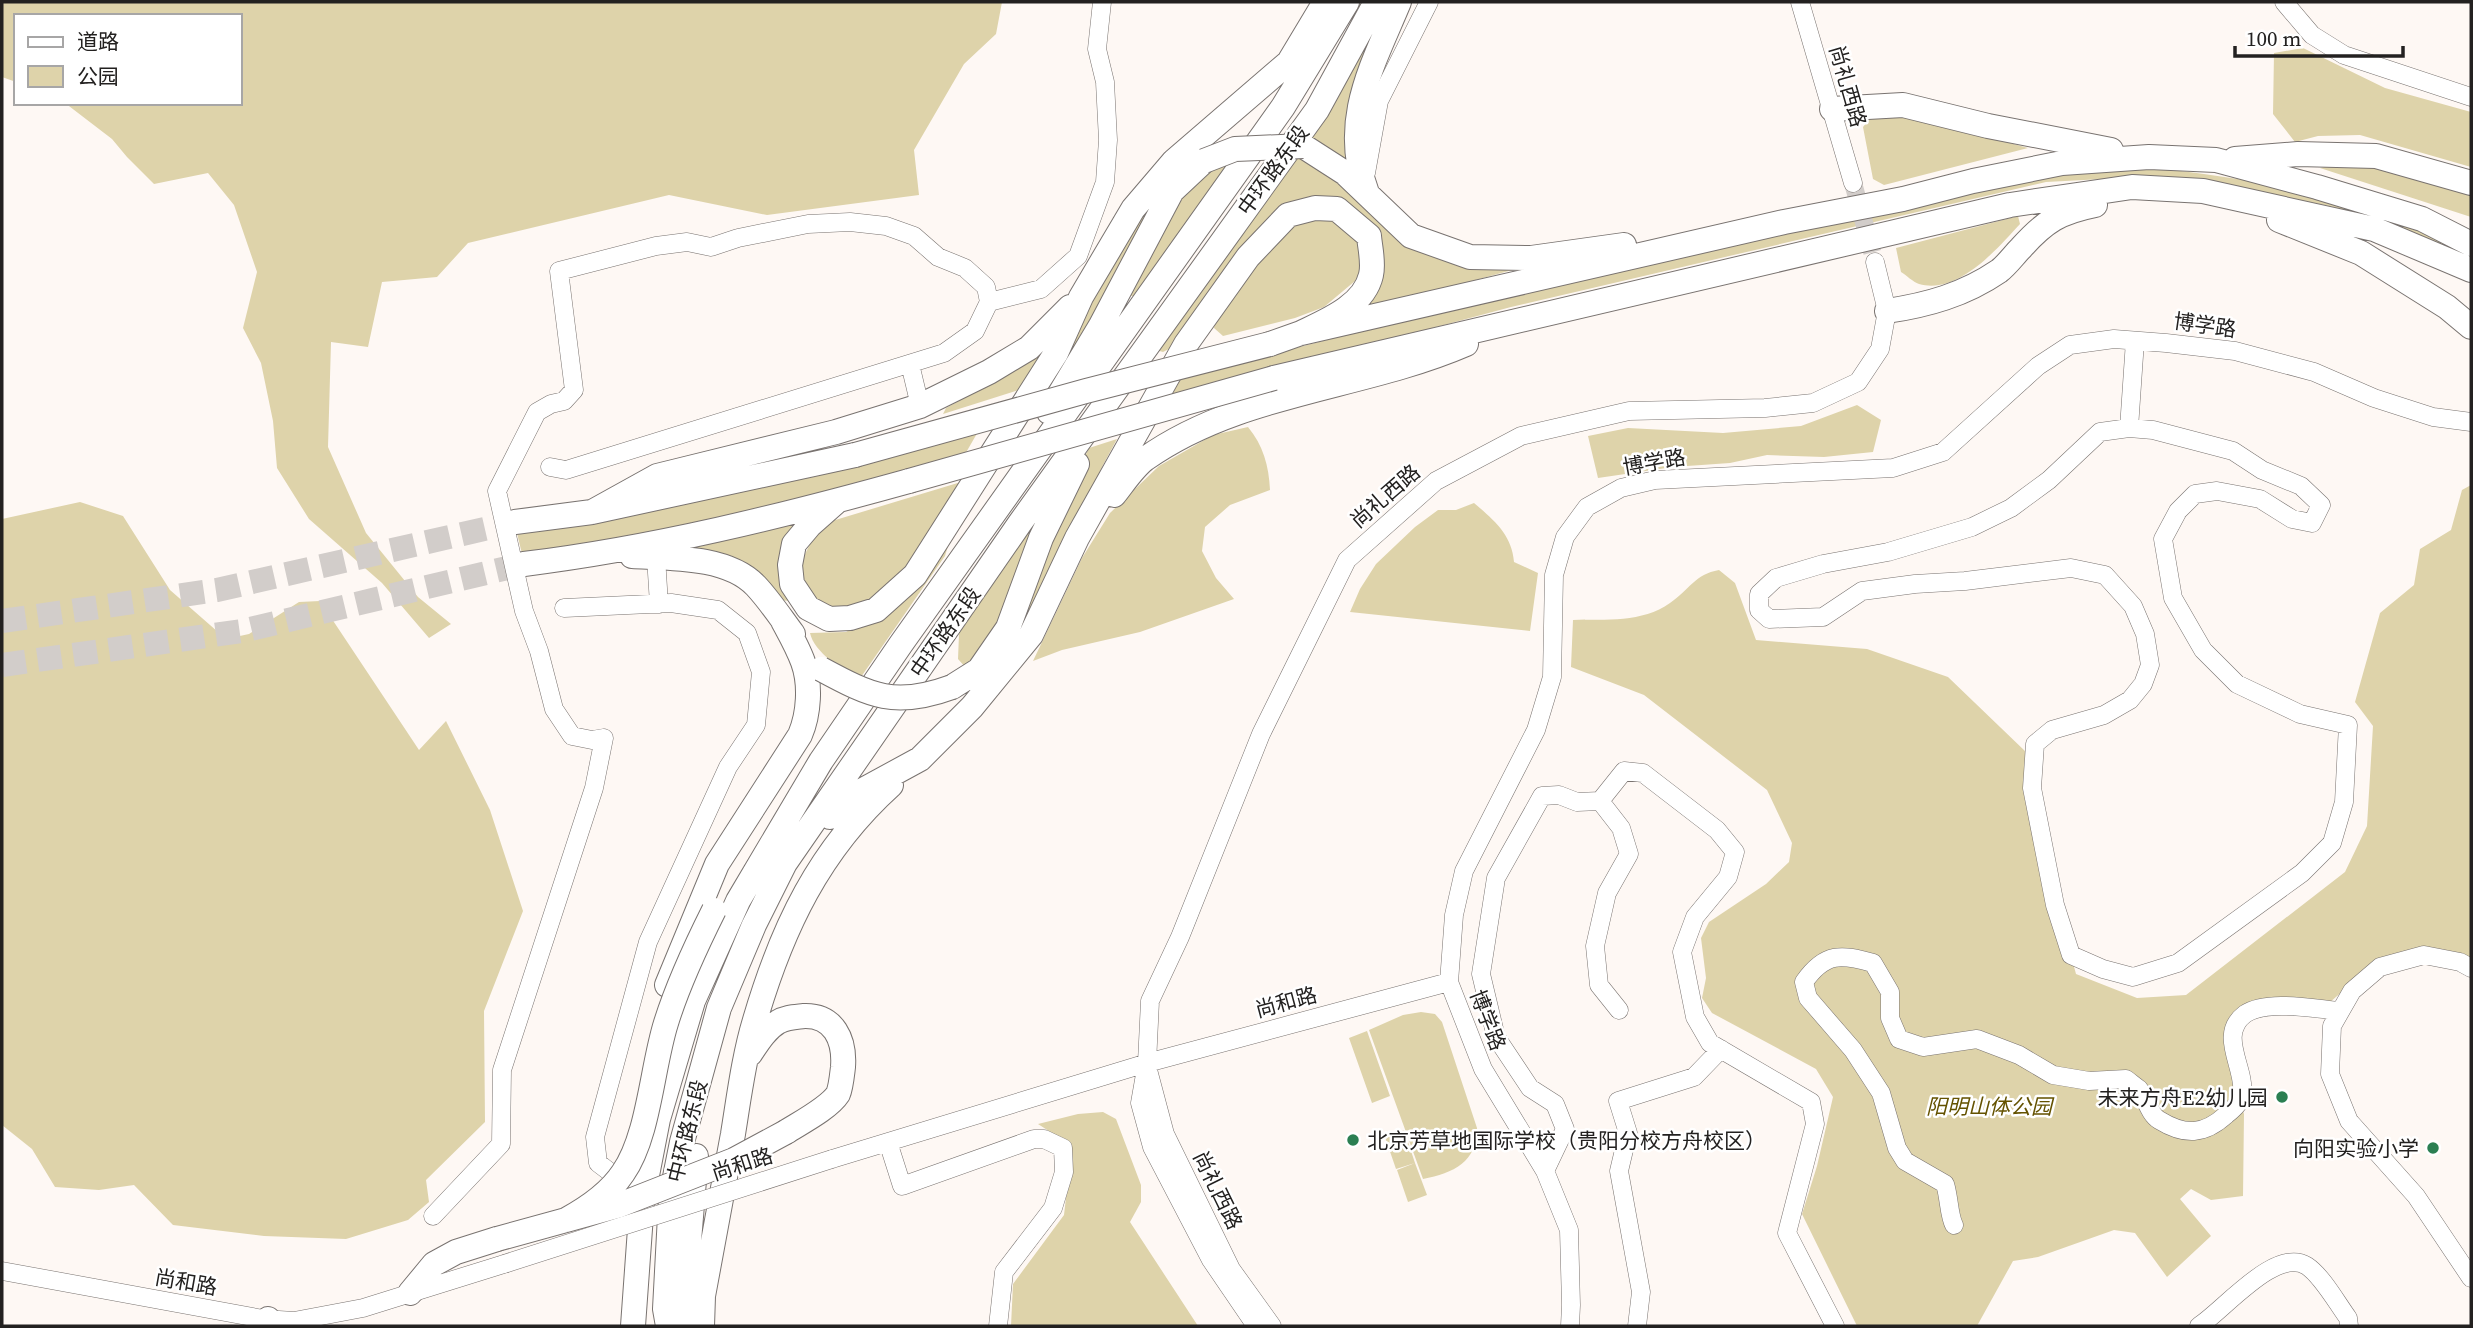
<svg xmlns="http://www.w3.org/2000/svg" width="2473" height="1328" font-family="'Source Serif 4','Noto Sans SC',serif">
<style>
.green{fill:#ded3aa}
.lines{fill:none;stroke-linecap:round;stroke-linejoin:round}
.minor-tunnel{stroke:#d2cdca;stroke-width:18;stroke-dasharray:18 9;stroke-linecap:butt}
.highway-tunnel{stroke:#d2cdca;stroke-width:24;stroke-dasharray:24 12;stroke-linecap:butt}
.minor-casing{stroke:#797370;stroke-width:19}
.highway-casing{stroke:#797370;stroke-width:26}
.minor{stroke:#fff;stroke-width:18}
.highway{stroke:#fff;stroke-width:24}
.minor-bridge-casing{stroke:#797370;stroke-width:19;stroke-linecap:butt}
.highway-bridge-casing{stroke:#797370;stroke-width:26;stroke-linecap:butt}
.minor-bridge{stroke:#fff;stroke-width:18}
.highway-bridge{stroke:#fff;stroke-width:24}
.poi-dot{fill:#2b7f52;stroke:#fff;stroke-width:2.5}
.labels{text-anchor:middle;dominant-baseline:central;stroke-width:5;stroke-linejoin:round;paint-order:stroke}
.street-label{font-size:21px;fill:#232120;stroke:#fff}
.poi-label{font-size:21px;fill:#232120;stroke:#fff;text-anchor:end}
.park-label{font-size:21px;font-style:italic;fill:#645200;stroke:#fff}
</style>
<rect width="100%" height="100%" fill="#fef8f4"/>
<path class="green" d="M2 2H1002L996 34 964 64 914 150 919 195 767 215 669 195 468 243 437 277 382 282 368 347 331 342 328 447 366 533 418 597 451 624 429 638 382 583 309 519 277 468 273 421 261 363 243 328 257 272 234 205 208 173 154 184 127 157 112 139 65 103H240V16H16V82L2 77Z
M2303 48 2385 88 2471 112V167L2360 135 2318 136 2295 142 2273 114 2274 53Z
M1363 50 1365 59 1348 167 1300 141Z
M1902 113 2028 148 1884 185 1873 179 1863 127 1871 117Z
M1291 153 1316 161 1403 244 1441 260 1493 268 1527 266 1362 311 1381 247 1312 199 1242 249 1210 289 1173 347 1163 352 1156 350Z
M1235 158 1135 296H1130L1162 222 1199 171Z
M2345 163 2380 168 2471 191V217L2320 168Z
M2153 168C2233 176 2312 190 2388 217 2417 227 2444 242 2471 254V262L2386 224 2334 207 2245 189 2141 177 2046 182 1511 307 1163 400 1170 380 1479 301 2009 179Z
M1153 203 1066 377 1049 380 1138 216Z
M1314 215 1341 220 1360 238 1365 262 1355 281 1324 307 1295 318 1223 336 1214 328 1216 313 1291 224Z
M2018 216 2020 224C1997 249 1958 295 1919 284 1913 282 1906 275 1901 272L1896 248Z
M1060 329 1025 388 943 414 946 408 984 387Z
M1857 405 1881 420 1873 452 1824 457 1767 455 1730 463 1673 467 1598 478 1588 436 1628 428 1723 433 1801 426Z
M1248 427C1263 445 1269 466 1270 490L1230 505 1205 527 1202 551 1216 578 1234 599 1140 632 1062 650 1033 661 1082 558 1110 513 1159 466 1213 435Z
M979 430 964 456 713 520 617 539 522 554 516 529Z
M1117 439 1103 465 1021 637 1051 524 1089 448Z
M961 482 898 579 868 607 835 612 814 599 803 577V558L814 536 832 521Z
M2471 485V959L2374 964 2329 1003 2243 1006 2233 1081 2244 1114 2243 1196 2211 1200 2191 1189 2180 1199 2211 1236 2167 1277 2135 1233 2114 1230 2038 1257 2013 1261 1977 1326H1857L1802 1214 1817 1166 1833 1097 1816 1069 1712 1013 1702 998 1706 978 1701 938 1709 922 1766 884 1789 862 1792 843 1767 790 1644 695 1571 667 1573 620C1606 619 1642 623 1670 603 1689 590 1695 574 1719 570L1735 583 1756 640 1867 649 1948 677 2026 752 2031 803 2076 974 2137 998 2186 995 2345 872 2367 826 2373 726 2355 702 2380 613 2414 585 2420 549 2451 530 2462 490Z
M80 502 123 516 170 590 226 639 249 634 299 602 320 601 419 750 446 721 490 810 523 911 484 1011 485 1122 426 1180 429 1202 408 1220 346 1239 264 1236 173 1225 134 1185 99 1190 55 1187 32 1149 2 1125V519Z
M1474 503C1494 520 1512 535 1514 562L1538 573 1530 631 1350 612 1360 589 1376 564 1415 527 1438 510H1456Z
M1045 504 1002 629 966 668 958 659 959 634 964 615Z
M800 523 790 601 779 600 691 547Z
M951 536 945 556 861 677C843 672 814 652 810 633L846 632 881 613Z
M1421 1012 1435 1014 1442 1022 1477 1128C1477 1162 1454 1173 1423 1179L1369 1030 1403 1015Z
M1367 1031 1390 1096 1372 1103 1349 1038Z
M1103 1112 1116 1119 1141 1185V1202L1130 1222 1198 1326H1011L1013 1284 1064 1215 1072 1146 1038 1124 1078 1114Z
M1404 1130 1415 1163 1396 1169 1385 1137Z
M1415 1163 1427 1195 1408 1202 1397 1170Z"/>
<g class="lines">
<path class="minor-tunnel" d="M1853 183 1875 262"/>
<path class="highway-tunnel" d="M2 621 217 590 515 522
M2 665 242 631 524 564"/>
<g class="minor-casing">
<path id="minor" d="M1800 2 1853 183
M2284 2 2312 35 2344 55 2471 97
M1366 173 1379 101 1429 2
M989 302 1041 289 1078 256 1105 182 1108 140 1105 82 1097 49 1102 2
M910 364 920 406
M2129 428 2153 430 2233 451 2262 470 2301 486 2321 505 2312 523 2292 519 2260 499 2217 491 2195 494 2178 511 2163 539 2173 598 2203 650 2237 684 2300 714 2348 725 2344 802 2332 843 2302 873 2178 963 2133 977 2103 969 2071 955 2055 905 2032 788 2035 744 2052 730 2104 715 2130 700 2143 684 2150 665 2145 634 2133 606 2105 575 2071 568 1965 581 1915 584 1862 591 1823 617 1769 619 1759 610V594L1776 578 1823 564 1888 552 1972 527 2011 508 2049 480 2100 432Z
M2129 428 2135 341
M656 557 659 604
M564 608 671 603 718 610 747 633 761 672 756 725 728 767 648 942 595 1137 598 1163 623 1182H629
M1600 801 1624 771 1643 773 1717 830 1735 852 1728 877 1695 917 1682 952 1695 1017 1710 1043 1811 1102 1815 1124 1787 1233 1835 1326
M2471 968 2460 962 2424 955 2380 967 2352 991 2332 1026 2330 1074 2349 1121 2416 1196 2471 1278
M1148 1070 1165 1134 1231 1269 1272 1326
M888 1142 902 1186 1034 1139H1044L1063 1148 1064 1172 1053 1208 1004 1272 998 1326
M832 1159 1147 1063 1449 982
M1545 1171 1565 1129 1555 1104 1530 1088 1496 1037 1481 974 1496 878 1542 796 1559 795 1577 802 1600 801 1621 828 1629 854 1607 893 1595 946 1599 985 1619 1010
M433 1216 501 1144 502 1070 594 788 604 738 592 740 572 736 554 709 539 651 524 611 497 491 537 412 551 404 564 401 574 390 559 271 656 246 687 242 711 247 738 238 808 224 850 222 886 226 914 236 938 257 965 268 986 287 989 302 975 331 944 353 566 470 550 467
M1954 1225C1949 1216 1949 1196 1945 1184L1905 1161 1897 1148 1881 1093 1853 1050 1808 998 1804 982C1825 952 1841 954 1873 963L1890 992V1018L1899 1039 1923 1047 1977 1039 2019 1055 2053 1075 2089 1081 2126 1079C2130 1082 2135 1086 2139 1089 2146 1098 2149 1114 2159 1120 2185 1136 2204 1135 2226 1115 2232 1110 2241 1103 2242 1094 2246 1068 2217 1035 2245 1014 2267 999 2315 1009 2340 1011
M2 1271 263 1319 294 1321 363 1308 504 1264
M1256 1326 1211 1260 1152 1147 1140 1103 1147 1063 1150 1001 1180 937 1261 734 1347 560 1436 481 1521 436 1629 411 1765 408 1813 403 1858 382 1880 349 1887 311 1875 262
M1570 1326 1571 1305 1569 1230 1545 1171 1483 1069 1449 982 1454 915 1464 871 1536 730 1552 677 1554 575 1565 537 1587 507 1621 488 1655 480 1893 468 1943 452 2038 366 2070 345 2114 339 2166 343 2235 351 2314 372 2374 398 2433 417 2471 422
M1637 1326 1641 1292 1619 1171 1628 1133 1618 1101 1694 1077 1721 1049
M2199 1326C2224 1310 2276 1246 2307 1266 2322 1276 2337 1303 2348 1318L2349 1326"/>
</g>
<g class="highway-casing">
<path id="highway" d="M1832 109 1903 105 1988 126 2111 150
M1303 146 1345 173 1411 236 1470 257 1531 258 1624 245
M2235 159 2298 154 2376 156 2471 183
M1367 193C1340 121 1372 67 1399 2
M2279 220 2361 253 2447 307 2471 327
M1887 311C1927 305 1964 295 1999 271 2007 265 2014 255 2021 248 2045 221 2060 212 2095 205
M1270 344 1301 333 1784 222 1903 199 1973 181 2062 163 2149 157 2216 160 2317 187 2422 219 2471 244
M1274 378 2010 205 2132 187 2203 191 2374 229 2471 270
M1049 412 1100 327 1172 191 1204 161
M1114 495C1123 484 1133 468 1145 459 1239 392 1362 389 1466 344
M836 502 810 525 794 544 790 565 792 584 808 608 829 619 850 618 876 610 915 575 1056 353 1081 297 1133 209 1174 161 1289 62 1325 2
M592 512 657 476 836 432 920 406 989 372 1029 348 1070 307
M515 522 592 512 855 455
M632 556C670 558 728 556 756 586 770 601 781 618 793 634
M524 564C654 548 783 516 909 481
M952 687 979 670 1008 628 1041 538 1077 464
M830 817 841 802 920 759 972 707 1031 635 1077 538 1186 344 1248 257 1288 215 1315 208 1337 209 1369 236C1370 248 1374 263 1371 275 1364 306 1326 321 1301 333
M667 985 717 864 800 735C809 714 811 684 803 662 798 648 790 634 783 621
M750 1054C758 1042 766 1029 778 1022 786 1017 795 1017 804 1016 834 1015 845 1040 843 1067 842 1075 841 1087 838 1094 829 1108 800 1123 786 1132
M410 1293 434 1264 456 1252 497 1239
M268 1319 273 1326
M633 1326 642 1201 658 1119 693 1001 738 901 821 761 901 644 1283 107 1347 2
M668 1326 665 1309 671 1197 682 1142 719 1008 754 925 785 863 1020 523 1317 110 1376 2
M682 1326 696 1156
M702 1326 703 1296C713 1242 723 1188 733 1134 739 1097 744 1056 755 1020 782 928 819 850 891 785"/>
</g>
<use href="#minor" class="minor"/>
<use href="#highway" class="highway"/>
<g class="minor-bridge-casing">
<path id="minor-bridge" d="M504 1264 832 1159"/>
</g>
<g class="highway-bridge-casing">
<path id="highway-bridge" d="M1204 161 1235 149 1303 146
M855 455 1086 391 1270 344
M909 481 1274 378
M821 669C871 696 895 708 952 687
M566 1220C588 1208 609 1194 623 1173 649 1136 652 1067 666 1023 678 984 696 946 714 910
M497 1239 617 1206 734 1160 786 1132"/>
</g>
<use href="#minor-bridge" class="minor-bridge"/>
<use href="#highway-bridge" class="highway-bridge"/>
</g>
<g class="poi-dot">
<circle cx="2282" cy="1097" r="7"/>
<circle cx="1353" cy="1140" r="7"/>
<circle cx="2433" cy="1148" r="7"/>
</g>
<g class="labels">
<g class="street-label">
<text transform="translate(1848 86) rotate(74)">尚礼西路</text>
<text transform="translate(1273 170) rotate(-54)">中环路东段</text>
<text transform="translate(2205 325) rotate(8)">博学路</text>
<text transform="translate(1654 462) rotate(-10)">博学路</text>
<text transform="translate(1385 496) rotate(-41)">尚礼西路</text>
<text transform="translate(945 632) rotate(-55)">中环路东段</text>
<text transform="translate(1286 1002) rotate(-15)">尚和路</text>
<text transform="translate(1488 1020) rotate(69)">博学路</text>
<text transform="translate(687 1131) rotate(-76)">中环路东段</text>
<text transform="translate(742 1164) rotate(-18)">尚和路</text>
<text transform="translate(1218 1190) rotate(64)">尚礼西路</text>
<text transform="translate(186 1282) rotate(10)">尚和路</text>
</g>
<g class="poi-label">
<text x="2268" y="1097">未来方舟E2幼儿园</text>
<text x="1367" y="1140" text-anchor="start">北京芳草地国际学校（贵阳分校方舟校区）</text>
<text x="2419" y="1148">向阳实验小学</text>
</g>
<g class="park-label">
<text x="1989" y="1106">阳明山体公园</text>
</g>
</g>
<rect width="2473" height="1328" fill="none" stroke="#232120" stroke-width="7"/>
<rect x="14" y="14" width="228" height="91" fill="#ffffff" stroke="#a7a6a6" stroke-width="2"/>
<rect x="28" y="37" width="35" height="10" fill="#ffffff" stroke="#a7a6a6" stroke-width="2"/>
<text x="77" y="49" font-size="21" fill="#232120">道路</text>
<rect x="28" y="66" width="35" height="21" fill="#ded3aa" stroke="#a7a6a6" stroke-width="2"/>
<text x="77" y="84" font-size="21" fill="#232120">公园</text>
<path d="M2235 46v10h168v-10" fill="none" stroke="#232120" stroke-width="3.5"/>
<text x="2246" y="46" font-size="21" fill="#232120" stroke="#ffffff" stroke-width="5" paint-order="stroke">100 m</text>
</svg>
